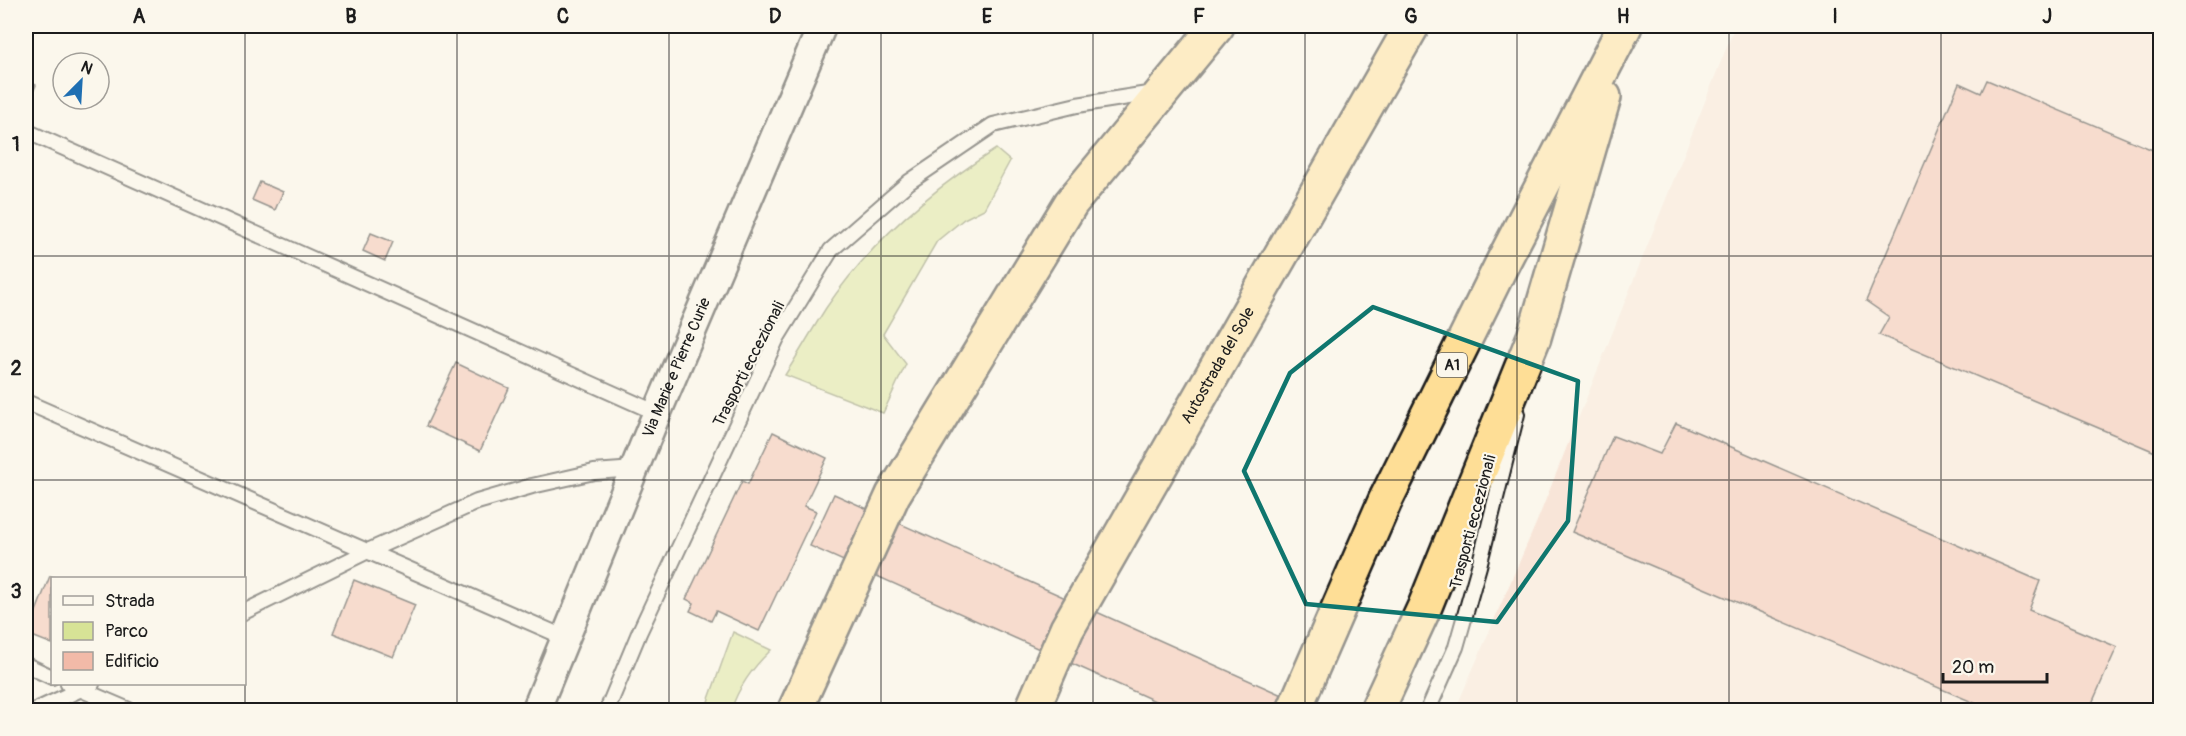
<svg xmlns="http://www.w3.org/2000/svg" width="2186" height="736" font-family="Pangolin,sans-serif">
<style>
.built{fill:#f8e5d8}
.green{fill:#d7e396;stroke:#7a8059;stroke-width:1.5}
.building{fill:#f2baa8;stroke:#1c1c1c;stroke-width:1.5}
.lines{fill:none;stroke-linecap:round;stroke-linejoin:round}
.lane-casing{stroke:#1c1c1c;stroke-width:18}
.street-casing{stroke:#1c1c1c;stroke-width:32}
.highway-casing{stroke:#1c1c1c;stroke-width:38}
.lane{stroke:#fbf7ec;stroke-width:14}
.street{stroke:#fbf7ec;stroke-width:27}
.highway{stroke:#fede96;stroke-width:33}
.marked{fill:none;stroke:#0f766e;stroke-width:4.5;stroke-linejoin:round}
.grid{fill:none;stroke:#1c1c1c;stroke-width:1.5;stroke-opacity:0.55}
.labels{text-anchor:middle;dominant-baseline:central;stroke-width:4.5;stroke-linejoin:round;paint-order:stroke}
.shield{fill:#fbf7ec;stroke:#5f5e5a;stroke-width:1.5}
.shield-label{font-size:15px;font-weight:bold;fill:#1c1c1c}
.street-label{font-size:16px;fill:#1c1c1c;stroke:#fbf7ec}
.neatline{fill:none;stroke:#1c1c1c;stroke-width:2}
.grid-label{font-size:20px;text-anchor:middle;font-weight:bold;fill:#1c1c1c}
</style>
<rect width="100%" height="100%" fill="#fbf7ec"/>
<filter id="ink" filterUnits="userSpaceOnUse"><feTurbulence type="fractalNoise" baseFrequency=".0167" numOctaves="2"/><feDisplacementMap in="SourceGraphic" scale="12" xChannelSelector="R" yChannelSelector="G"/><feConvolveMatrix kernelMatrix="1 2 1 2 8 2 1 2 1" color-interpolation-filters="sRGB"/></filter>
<g filter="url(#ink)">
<path class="built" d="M1735 26H2160V710H1455L1538 519Z"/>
<path class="green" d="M996 149 1010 161 984 209 964 219 937 241 883 334 906 364 883 413 785 375C799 353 812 330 826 308 870 243 929 191 996 149Z
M733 632 771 650C752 668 739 686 731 710H705Z"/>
<path class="building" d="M26 80 36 85 27 106 26 105Z
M1987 80 2160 153V454L1879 335 1889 317 1866 301 1959 83 1981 93Z
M260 182 283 192 275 210 252 200Z
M371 233 393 242 385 261 363 251Z
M456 363 509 388 480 451 426 426Z
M1676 423 2040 581 2029 610 2117 647 2089 710H1991L1572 532 1613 436 1660 454Z
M773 432 827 458 804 506 816 511 759 631 716 611 711 621 690 611 694 603 686 599 742 481 748 484Z
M834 494 1315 710H1175L810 546Z
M50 576 56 578H52V644L27 634Z
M354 580 415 605 393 657 333 633Z"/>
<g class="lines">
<g class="lane-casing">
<path id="lane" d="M26 131 657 413
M26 402 566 638
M244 612 368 551 477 502 532 486 594 472 635 469
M26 665 52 677
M68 684 129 710
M36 710 92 684
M607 710 639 633 777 338 831 250 909 182 993 125 1077 105 1154 93
M1428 710 1456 647 1479 566 1517 414"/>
</g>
<g class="street-casing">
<g id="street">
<path id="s1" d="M536 710 657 413 822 26"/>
</g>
</g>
<g class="highway-casing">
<g id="highway">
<path d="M795 710 893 495 1071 203 1217 26"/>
<path id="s2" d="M1032 710 1067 629 1412 26"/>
<path d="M1294 710 1385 501 1504 260 1625 26"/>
<path d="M1377 710 1425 606 1534 337 1604 97"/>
</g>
</g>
<use href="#lane" class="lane"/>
<use href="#street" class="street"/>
<use href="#highway" class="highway"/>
</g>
</g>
<path d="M0 0H2186V736H0ZM1373 307 1578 381 1568 521 1497 622 1306 604 1244 471 1290 373Z" fill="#fbf7ec" fill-opacity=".55" fill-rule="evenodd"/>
<path class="marked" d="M1373 307 1578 381 1568 521 1497 622 1306 604 1244 471 1290 373Z"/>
<path class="grid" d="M245 26V710M457 26V710M669 26V710M881 26V710M1093 26V710M1305 26V710M1517 26V710M1729 26V710M1941 26V710M26 256H2160M26 480H2160"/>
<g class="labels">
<rect class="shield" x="1437" y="353" width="30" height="24" rx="4.5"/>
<g class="shield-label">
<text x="1452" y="365">A1</text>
</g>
<g class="street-label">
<text transform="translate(749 364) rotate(-63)">Trasporti eccezionali</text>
<text stroke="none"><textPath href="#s2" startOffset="392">Autostrada del Sole</textPath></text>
<text stroke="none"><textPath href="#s1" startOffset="370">Via Marie e Pierre Curie</textPath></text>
<text transform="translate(1473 522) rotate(-75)">Trasporti eccezionali</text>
</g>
</g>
<rect width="2186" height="736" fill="none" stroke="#fbf7ec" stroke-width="66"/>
<rect x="51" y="577" width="195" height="108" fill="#fbf7ec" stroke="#a29f99" stroke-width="1.5"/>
<rect x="63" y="596" width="30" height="9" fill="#fbf7ec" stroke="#a29f99" stroke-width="1.5"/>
<text x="105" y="607" font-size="18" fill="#1c1c1c">Strada</text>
<rect x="63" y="622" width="30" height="18" fill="#d7e396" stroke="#a29f99" stroke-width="1.5"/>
<text x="105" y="637" font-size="18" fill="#1c1c1c">Parco</text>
<rect x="63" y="652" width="30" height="18" fill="#f2baa8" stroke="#a29f99" stroke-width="1.5"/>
<text x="105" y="667" font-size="18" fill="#1c1c1c">Edificio</text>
<g transform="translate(81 81) rotate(24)"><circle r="28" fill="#fbf7ec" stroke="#a29f99" stroke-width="1.5"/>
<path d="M0-4.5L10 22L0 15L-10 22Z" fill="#1f6fb2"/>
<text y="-9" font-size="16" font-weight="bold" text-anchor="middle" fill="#1c1c1c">N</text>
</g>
<path d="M1943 673v9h104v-9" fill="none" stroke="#1c1c1c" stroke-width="3"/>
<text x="1952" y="673" font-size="18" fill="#1c1c1c" stroke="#fbf7ec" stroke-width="4.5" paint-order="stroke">20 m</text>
<rect x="33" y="33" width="2120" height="670" class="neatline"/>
<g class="grid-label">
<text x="139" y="23">A</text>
<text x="351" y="23">B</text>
<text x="563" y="23">C</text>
<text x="775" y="23">D</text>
<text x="987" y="23">E</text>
<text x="1199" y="23">F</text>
<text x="1411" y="23">G</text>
<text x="1623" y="23">H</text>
<text x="1835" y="23">I</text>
<text x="2047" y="23">J</text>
<text x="16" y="151">1</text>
<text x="16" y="375">2</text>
<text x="16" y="598">3</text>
</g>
</svg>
